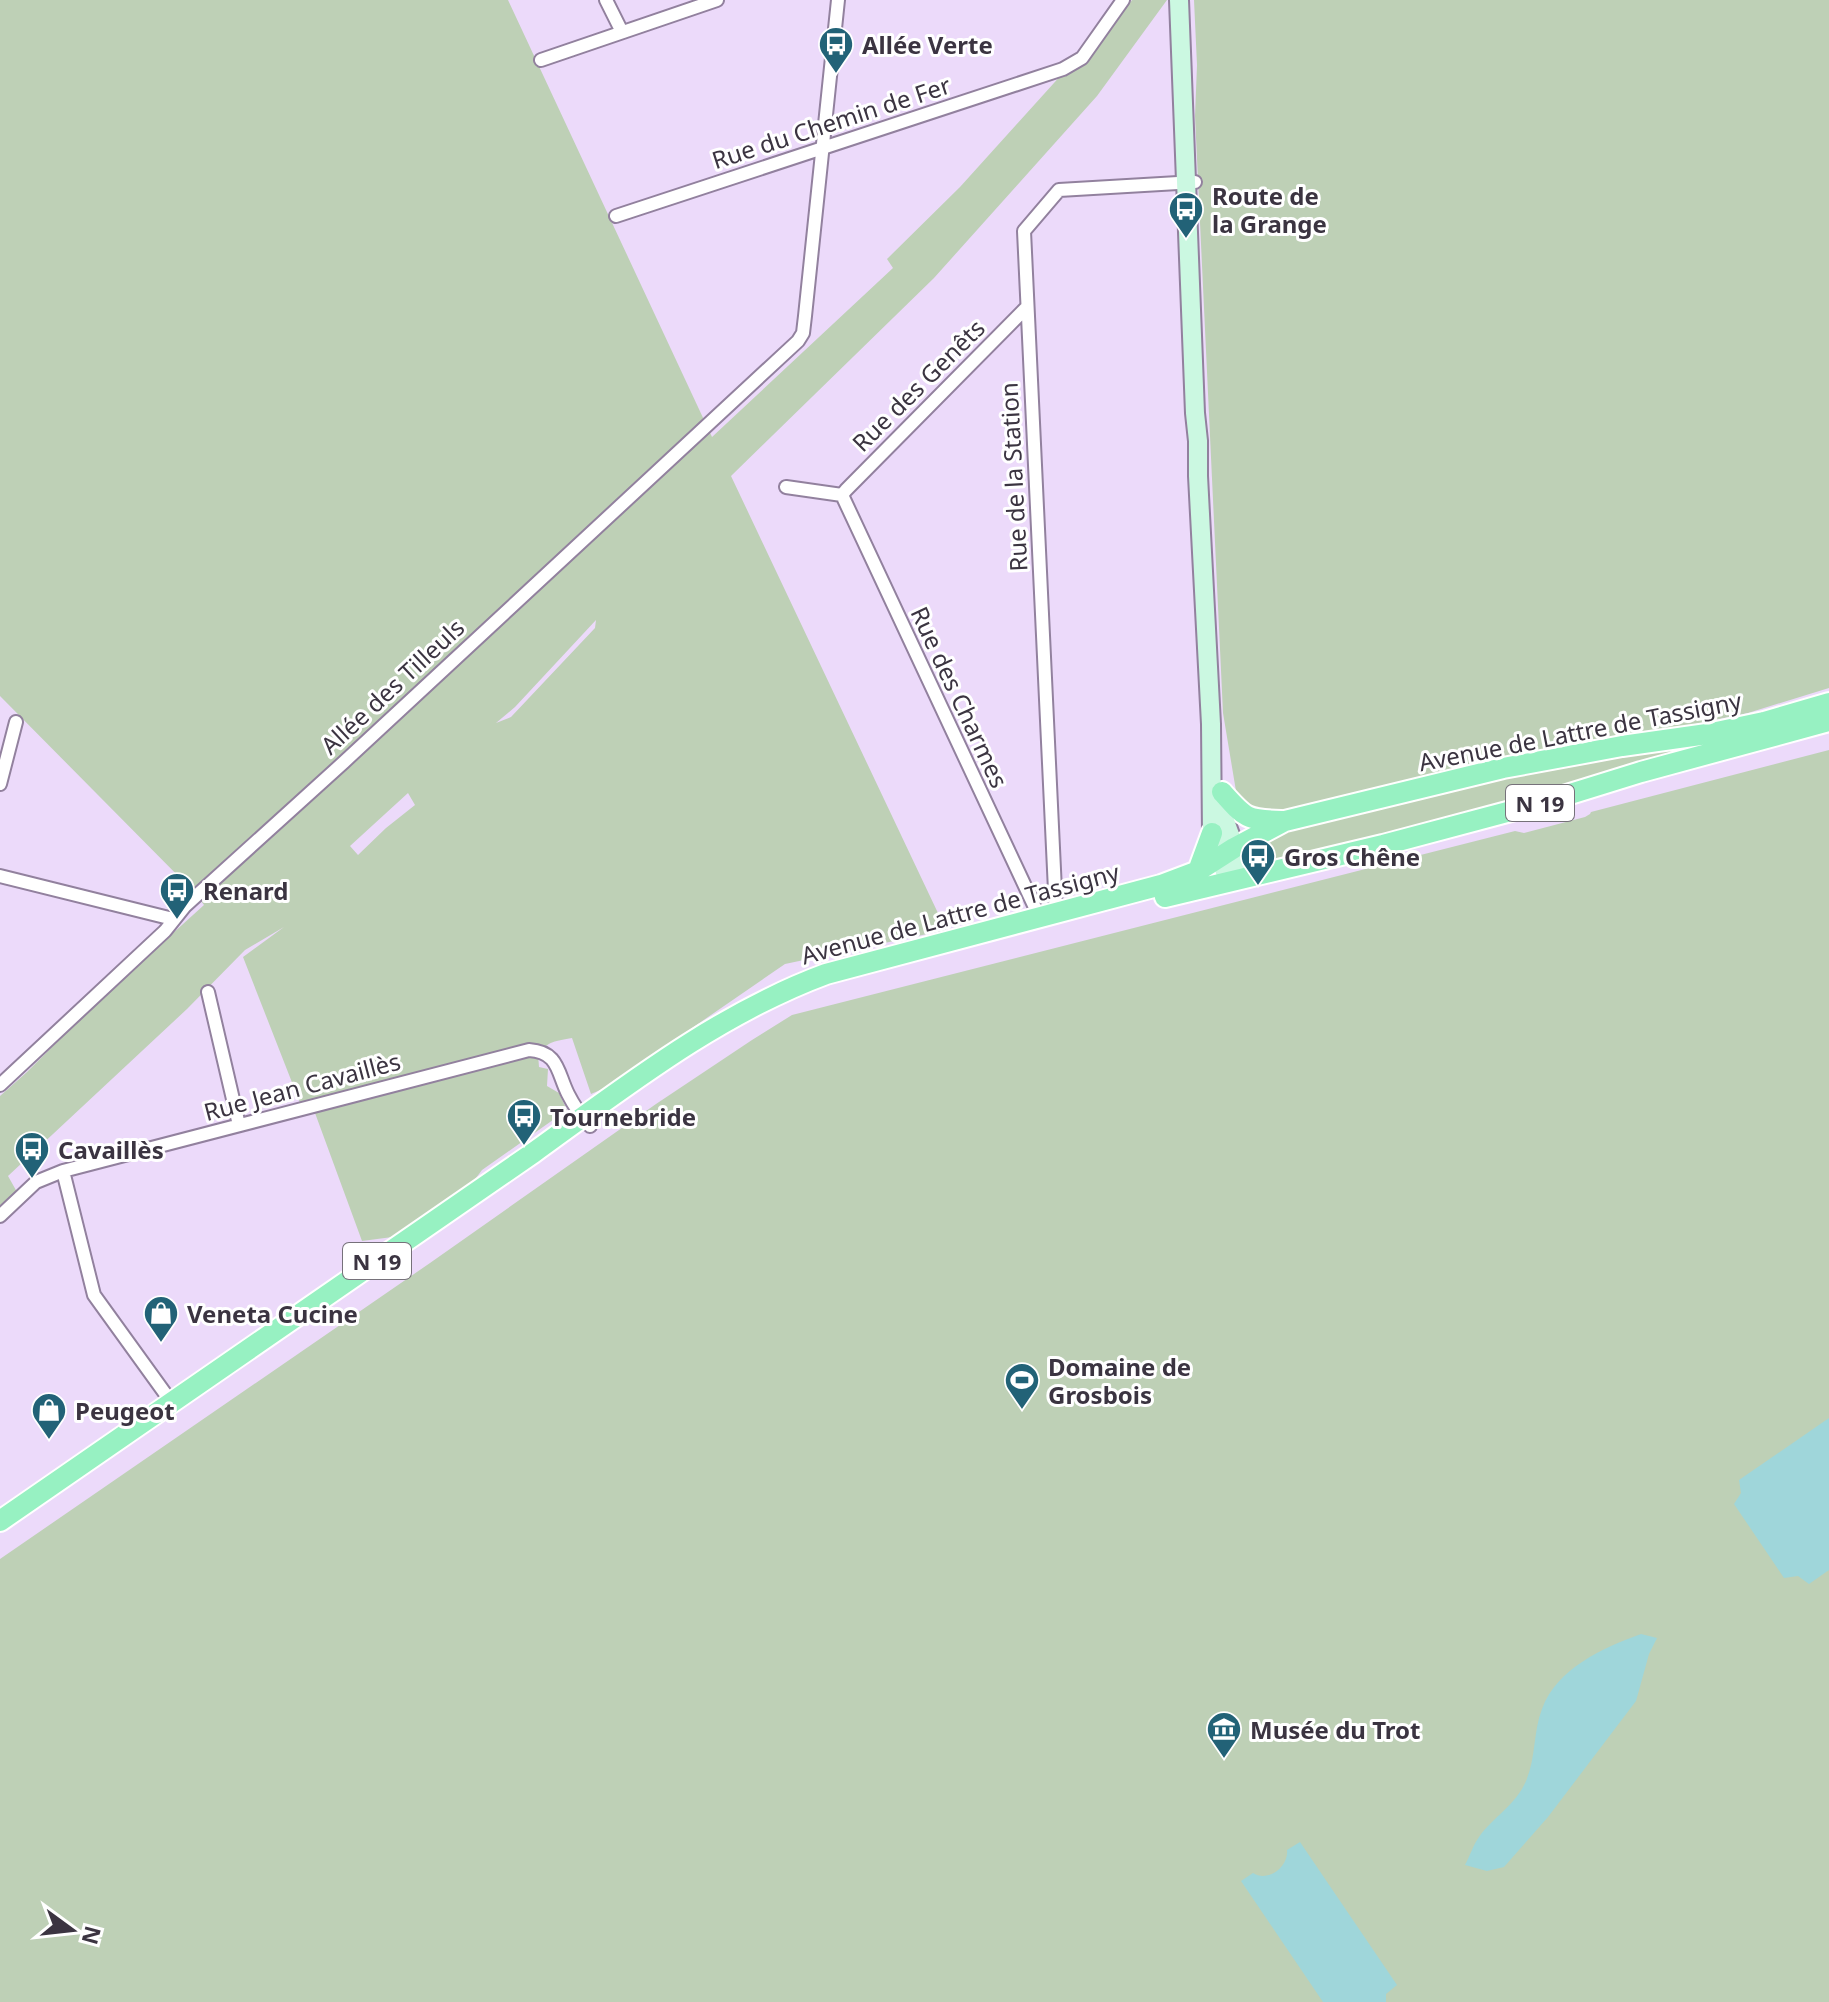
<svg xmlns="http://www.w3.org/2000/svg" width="1829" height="2002" font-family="'Noto Sans',sans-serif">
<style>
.green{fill:#bed0b6;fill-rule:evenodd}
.water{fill:#9fd6da}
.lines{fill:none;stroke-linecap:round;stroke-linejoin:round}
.minor-casing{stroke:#92819e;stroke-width:16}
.secondary-casing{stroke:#92819e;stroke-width:22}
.primary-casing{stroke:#fff;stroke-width:24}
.minor{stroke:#fff;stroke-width:12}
.secondary{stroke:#cbf8e1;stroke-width:18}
.primary{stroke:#97f1c2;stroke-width:20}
.labels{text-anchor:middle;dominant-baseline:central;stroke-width:6;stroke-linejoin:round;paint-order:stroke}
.shield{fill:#fff;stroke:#76717a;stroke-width:2}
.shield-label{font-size:22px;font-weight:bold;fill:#3b3441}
.poi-label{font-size:24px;font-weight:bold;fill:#3b3441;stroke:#fff;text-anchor:start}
.street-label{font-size:24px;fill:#3b3441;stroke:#fff}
</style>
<rect width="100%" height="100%" fill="#ecdafa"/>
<path class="green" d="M0 0H508L712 437 893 268 887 259 960 187 1063 73 1087 61 1132 0H1167L1097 96 934 278 731 476 946 930 785 964 605 1088 591 1094 572 1038C556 1041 548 1041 538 1054L539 1067 548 1069 547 1086 559 1093 567 1110 482 1170 470 1186 400 1236 362 1241 315 1113 302 1108 243 957 284 927 245 950 187 1009 8 1176 17 1192 0 1209V1096L27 1072 97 1002 204 905 194 892 0 696ZM596 620 595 628 511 717 496 723 515 707ZM408 793 415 805 386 828 358 855 350 846Z
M1194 0H1829V688L1748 713 1276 812H1250L1238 803 1223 713 1195 116 1197 65Z
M1785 724 1588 782 1255 867 1249 856 1248 849 1273 836 1305 826 1526 770Z
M1829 750V2002H0V1559L430 1263 656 1104 752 1040 792 1015 1515 831 1524 833 1585 817 1590 814 1591 812Z"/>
<path class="water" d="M1829 1418V1570L1809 1584 1798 1576 1784 1578 1734 1504 1741 1493 1739 1480Z
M1641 1634 1657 1638 1649 1654 1636 1701 1548 1817 1504 1867 1487 1871 1465 1865C1470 1856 1473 1845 1479 1837 1493 1817 1516 1805 1526 1781 1536 1758 1533 1732 1542 1709 1557 1668 1603 1648 1641 1634Z
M1300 1842 1397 1985 1386 1994V2002H1323L1241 1881 1253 1873C1268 1883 1289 1866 1287 1850Z"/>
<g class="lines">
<g class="minor-casing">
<path id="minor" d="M606 0 622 32
M541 60 717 0
M616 216 1063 69 1082 58 1123 0
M786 487 842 495
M842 495 1039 916
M842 495 846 490 1027 307
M0 784 16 722
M0 876 173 919
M1056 912 1024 231 1059 190 1195 182
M208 992 239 1125
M0 1085 165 931 185 906 344 762 798 341 803 333 805 316 838 0
M63 1171 94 1295 172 1403
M0 1216 36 1182 63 1171 529 1050C559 1052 557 1072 568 1094 574 1106 581 1116 590 1126"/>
</g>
<g class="secondary-casing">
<path id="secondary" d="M1179 0 1195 413 1198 441V476L1211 724 1212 833 1228 881
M1222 795 1225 821 1245 876"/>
</g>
<g class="primary-casing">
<path id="primary" d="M1222 792C1245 818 1246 820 1281 821
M1198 871 1212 833
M1165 897 1383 845 1541 803 1641 772 1829 721
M0 1521 533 1153C626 1086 718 1014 826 974L1161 885 1198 871 1234 848 1285 821 1503 768 1622 746 1707 734 1764 722 1829 703"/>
</g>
<use href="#minor" class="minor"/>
<use href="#secondary" class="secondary"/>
<use href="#primary" class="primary"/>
</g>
<defs>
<g id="bus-pin" transform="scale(1.8)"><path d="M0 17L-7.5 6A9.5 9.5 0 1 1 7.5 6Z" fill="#226277" stroke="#fff"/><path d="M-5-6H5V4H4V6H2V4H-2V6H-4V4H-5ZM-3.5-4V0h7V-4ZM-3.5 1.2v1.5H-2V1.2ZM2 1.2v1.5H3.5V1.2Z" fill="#fff"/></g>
<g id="shop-pin" transform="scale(1.8)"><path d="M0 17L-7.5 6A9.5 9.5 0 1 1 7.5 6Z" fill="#226277" stroke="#fff"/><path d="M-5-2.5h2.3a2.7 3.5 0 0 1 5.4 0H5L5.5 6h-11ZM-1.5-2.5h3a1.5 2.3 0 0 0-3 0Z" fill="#fff"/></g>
<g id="stadium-pin" transform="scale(1.8)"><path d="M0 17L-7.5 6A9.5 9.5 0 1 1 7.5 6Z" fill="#226277" stroke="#fff"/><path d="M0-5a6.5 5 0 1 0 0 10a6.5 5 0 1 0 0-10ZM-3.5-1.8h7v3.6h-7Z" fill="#fff"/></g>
<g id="museum-pin" transform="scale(1.8)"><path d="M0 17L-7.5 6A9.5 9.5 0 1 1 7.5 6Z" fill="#226277" stroke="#fff"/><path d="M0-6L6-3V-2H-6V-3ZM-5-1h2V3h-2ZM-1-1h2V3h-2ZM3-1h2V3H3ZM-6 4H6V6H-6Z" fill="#fff"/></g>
</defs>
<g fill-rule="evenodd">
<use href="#bus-pin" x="836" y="44"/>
<use href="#bus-pin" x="1186" y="209"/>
<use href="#bus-pin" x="1258" y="856"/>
<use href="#bus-pin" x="177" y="890"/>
<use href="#bus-pin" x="524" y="1116"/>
<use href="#bus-pin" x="32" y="1149"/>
<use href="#shop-pin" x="161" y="1313"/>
<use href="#stadium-pin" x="1022" y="1380"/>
<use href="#shop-pin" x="49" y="1410"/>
<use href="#museum-pin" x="1224" y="1729"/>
</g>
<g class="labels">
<g class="shield">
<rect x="1506" y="785" width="68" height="36" rx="6"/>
<rect x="343" y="1243" width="68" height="36" rx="6"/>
</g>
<g class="shield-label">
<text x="1540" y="803">N 19</text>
<text x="377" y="1261">N 19</text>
</g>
<g class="poi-label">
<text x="862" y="44">Allée Verte</text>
<text x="1212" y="195">Route de<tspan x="1212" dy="28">la Grange</tspan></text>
<text x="1284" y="856">Gros Chêne</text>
<text x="203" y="890">Renard</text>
<text x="550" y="1116">Tournebride</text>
<text x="58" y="1149">Cavaillès</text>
<text x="187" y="1313">Veneta Cucine</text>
<text x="1048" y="1366">Domaine de<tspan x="1048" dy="28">Grosbois</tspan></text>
<text x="75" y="1410">Peugeot</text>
<text x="1250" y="1729">Musée du Trot</text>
</g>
<g class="street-label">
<text transform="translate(831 122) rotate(-18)">Rue du Chemin de Fer</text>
<text transform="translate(918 385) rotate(-45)">Rue des Genêts</text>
<text transform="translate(1013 477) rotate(-93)">Rue de la Station</text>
<text transform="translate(392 686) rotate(-43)">Allée des Tilleuls</text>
<text transform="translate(960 697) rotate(65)">Rue des Charmes</text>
<text transform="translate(1580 731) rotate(-11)">Avenue de Lattre de Tassigny</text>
<text transform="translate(960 913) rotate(-15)">Avenue de Lattre de Tassigny</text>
<text transform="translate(302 1086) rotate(-15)">Rue Jean Cavaillès</text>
</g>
</g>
<g transform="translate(72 1930) rotate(105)" stroke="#ffffff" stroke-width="6" paint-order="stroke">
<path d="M0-6L14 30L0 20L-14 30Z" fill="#3b3441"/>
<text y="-12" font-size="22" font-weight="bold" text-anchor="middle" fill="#3b3441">N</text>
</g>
</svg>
